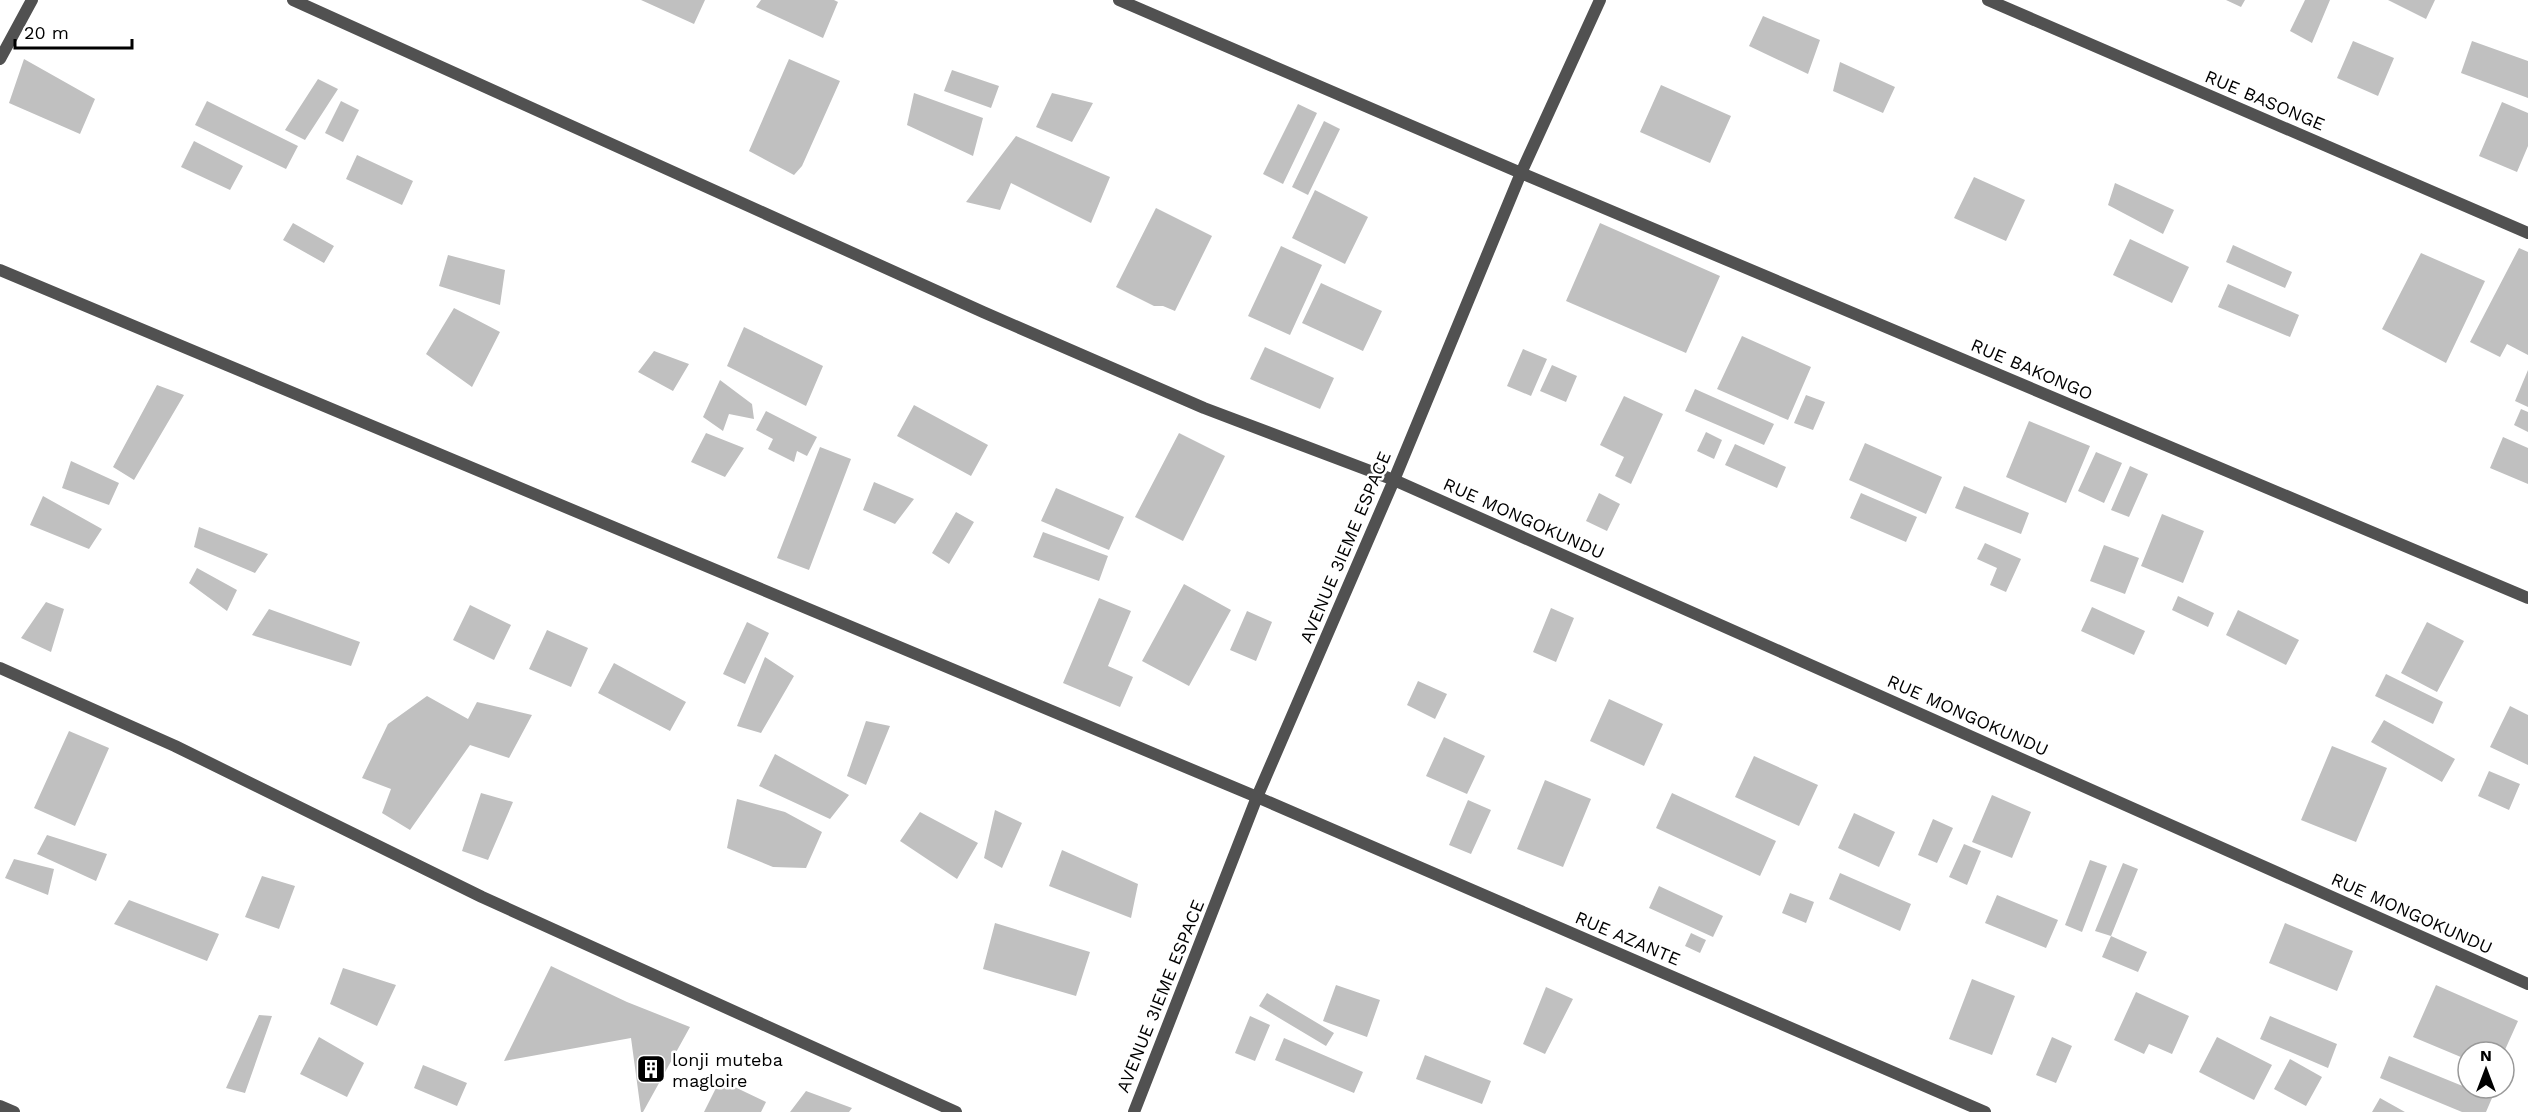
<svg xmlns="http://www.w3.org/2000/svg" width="2528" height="1112" font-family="'Work Sans',sans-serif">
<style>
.building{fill:#c0c0c0}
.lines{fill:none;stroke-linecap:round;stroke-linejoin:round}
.minor{stroke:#515151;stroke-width:12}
.labels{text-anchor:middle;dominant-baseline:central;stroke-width:5;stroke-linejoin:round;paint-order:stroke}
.street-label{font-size:18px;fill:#000;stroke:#fff}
.poi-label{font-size:18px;fill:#000;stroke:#fff;text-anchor:start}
</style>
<rect width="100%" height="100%" fill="#fff"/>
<path class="building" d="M641 0H705L694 24Z
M761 0H834L838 2 823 38 756 7Z
M2226 0H2245L2241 7Z
M2305 0H2330L2312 43 2290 31Z
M2388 0H2435L2426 19Z
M1763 16 1820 40 1808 74 1749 46Z
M2353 41 2394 58 2378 96 2337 78Z
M2472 41 2528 61V98L2461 73Z
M24 59 95 99 80 134 9 103Z
M789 59 840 81 802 166 794 175 749 151Z
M1840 62 1895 87 1883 113 1833 91Z
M952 70 999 86 991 108 944 91Z
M318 79 338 89 305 140 285 130Z
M1661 85 1731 116 1710 163 1640 132Z
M914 93 983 118 973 156 907 125Z
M1052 93 1093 103 1072 142 1036 127Z
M207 101 298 146 286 169 195 125Z
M341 101 359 110 343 142 325 133Z
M2502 102 2528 113V146L2517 172 2479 156Z
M1298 104 1317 113 1283 184 1263 174Z
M1324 121 1340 129 1308 195 1292 187Z
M1016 136 1110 177 1091 223 1011 183 1000 210 966 202Z
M194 141 243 166 230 190 181 167Z
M357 155 413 181 402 205 346 179Z
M1974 177 2025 200 2006 241 1954 218Z
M2115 183 2174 210 2163 234 2108 205Z
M1315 190 1368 217 1345 264 1292 238Z
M1156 208 1212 236 1175 311 1163 306H1154L1116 287Z
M293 223 334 246 324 263 283 240Z
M1600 223 1720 276 1686 353 1566 301Z
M2130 239 2189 267 2172 303 2113 275Z
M2233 245 2292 272 2285 288 2226 262Z
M1281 246 1322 265 1290 335 1248 316Z
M2519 248 2528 252V355L2507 344 2500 357 2470 342Z
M2421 253 2485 281 2446 363 2382 329Z
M448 255 505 270 500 305 439 286Z
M1321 283 1382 311 1363 351 1302 323Z
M2228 284 2299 315 2290 337 2218 307Z
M454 308 500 332 472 387 426 354Z
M744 327 823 366 806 406 727 366Z
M1742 336 1811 367 1788 420 1717 389Z
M1265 347 1334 378 1320 409 1250 379Z
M1523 349 1547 359 1531 396 1507 386Z
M654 351 689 364 673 391 638 372Z
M1552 365 1577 376 1566 402 1540 391Z
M2528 370V407L2515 401Z
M720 380 752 404 754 419 729 414 723 431 703 417Z
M157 385 184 395 134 480 113 467Z
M1695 389 1774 424 1764 445 1685 411Z
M1806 395 1825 402 1813 430 1794 423Z
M1624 396 1663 414 1631 484 1615 476 1624 457 1600 445Z
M914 405 988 445 971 476 897 436Z
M2521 409 2528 412V432L2514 425Z
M766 411 817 437 807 456 797 451 794 462 768 449 773 439 756 430Z
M2029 421 2090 446 2066 503 2006 477Z
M1706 432 1722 440 1714 459 1697 451Z
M706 433 744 448 725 477 691 462Z
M1179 433 1225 456 1183 541 1135 517Z
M2503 437 2528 448V484L2490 468Z
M1865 443 1942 477 1926 514 1849 480Z
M1735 444 1786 467 1777 488 1725 465Z
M820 447 851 459 809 570 777 558Z
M2096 452 2122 463 2104 503 2078 491Z
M71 461 119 483 109 505 62 488Z
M2130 466 2148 474 2129 517 2111 510Z
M874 482 914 499 895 524 863 510Z
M1964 486 2029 513 2021 534 1955 508Z
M1056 488 1124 517 1109 550 1041 521Z
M1599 493 1620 504 1607 531 1586 521Z
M1861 493 1917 517 1906 542 1850 518Z
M43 496 102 529 89 549 30 525Z
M956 512 974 522 949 564 932 553Z
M2162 514 2204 531 2183 583 2141 566Z
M199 527 268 554 255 573 194 547Z
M1043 532 1108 556 1099 581 1033 557Z
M1985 543 2021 559 2006 592 1990 585 1997 568 1977 559Z
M2104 545 2139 558 2125 594 2090 581Z
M197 568 237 590 227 611 189 583Z
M1184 584 1231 610 1189 686 1142 661Z
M2178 596 2214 613 2208 627 2172 610Z
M1099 598 1131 611 1108 666 1133 677 1120 707 1063 683Z
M46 602 64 609 51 652 21 638Z
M470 605 511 625 494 660 453 640Z
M2092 607 2145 631 2134 655 2081 631Z
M1551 608 1574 618 1556 662 1533 652Z
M269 609 360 642 351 666 252 635Z
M2238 610 2299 640 2286 665 2226 635Z
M1247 611 1272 622 1256 661 1230 650Z
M747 622 769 633 745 684 723 674Z
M2427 622 2464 641 2437 692 2401 673Z
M547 630 588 648 571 687 529 669Z
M765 657 794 676 761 733 737 726Z
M614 663 686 702 670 731 598 693Z
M2386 674 2443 702 2433 724 2375 696Z
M1418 681 1447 694 1435 719 1407 705Z
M427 696 468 719 477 702 532 715 509 758 470 745 410 830 382 813 391 789 362 778 388 724Z
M1609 699 1663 724 1644 766 1590 741Z
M2510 706 2528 715V765L2490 747Z
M2384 720 2455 759 2442 782 2371 742Z
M866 721 890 726 866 785 847 776Z
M69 731 109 748 75 826 34 808Z
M1444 737 1485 756 1467 794 1426 776Z
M2332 746 2387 768 2356 842 2301 820Z
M775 754 849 795 830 819 759 786Z
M1754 756 1818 785 1799 826 1735 797Z
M2489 771 2520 784 2509 810 2478 796Z
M1545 780 1591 799 1563 867 1517 849Z
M481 793 513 802 488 860 462 851Z
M1672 793 1776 841 1760 876 1656 828Z
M1992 795 2031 812 2012 858 1972 842Z
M737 799 785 812 822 832 806 868 773 867 727 848Z
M1468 800 1491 810 1471 854 1449 845Z
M995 810 1022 823 1002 868 984 858Z
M920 812 978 843 957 879 900 841Z
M1854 813 1895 832 1879 867 1838 848Z
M1933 819 1953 828 1937 863 1918 855Z
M47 835 107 854 96 881 37 854Z
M1964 844 1981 851 1967 885 1949 877Z
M1062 850 1138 884 1131 918 1049 886Z
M14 859 54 869 48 895 5 878Z
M2090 860 2107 866 2082 932 2065 925Z
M2123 863 2138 869 2111 936 2095 931Z
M1840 873 1911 904 1900 931 1829 899Z
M262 876 295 886 279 929 245 917Z
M1659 886 1723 916 1713 937 1649 908Z
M1790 893 1814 902 1806 923 1782 913Z
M1997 895 2058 920 2046 948 1985 923Z
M129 900 219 934 207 961 114 924Z
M995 923 1090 952 1076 996 983 969Z
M2285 923 2353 951 2337 991 2269 963Z
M1691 933 1706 940 1700 953 1685 946Z
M2111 936 2147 952 2138 972 2102 957Z
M551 966 627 1002 690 1027 643 1112H641L631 1038 504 1061Z
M343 968 396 985 377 1026 330 1004Z
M1972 979 2015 996 1992 1055 1949 1039Z
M1336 985 1380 1000 1367 1037 1323 1021Z
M2436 985 2518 1021 2504 1052H2468V1060L2413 1037Z
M1546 987 1573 999 1545 1054 1523 1044Z
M2136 992 2189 1016 2172 1054 2149 1044 2144 1054 2114 1040Z
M1267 993 1334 1033 1326 1046 1259 1006Z
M259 1015 272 1016 245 1093 226 1088Z
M1250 1016 1270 1025 1255 1061 1235 1053Z
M2270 1016 2337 1044 2328 1068 2260 1039Z
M319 1037 364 1063 347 1097 300 1074Z
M2052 1037 2072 1046 2056 1083 2036 1075Z
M2217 1037 2272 1065 2254 1100 2199 1072Z
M1284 1038 1363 1072 1354 1093 1275 1060Z
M1425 1055 1491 1081 1482 1104 1416 1079Z
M2389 1056 2492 1098 2486 1112H2462L2380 1078Z
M2290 1059 2322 1077 2306 1106 2274 1089Z
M423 1065 467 1083 457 1106 414 1088Z
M720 1080 766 1102 761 1112H704Z
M806 1091 852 1108 849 1112H790Z
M2380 1098 2405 1112H2372Z"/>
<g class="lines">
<path class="minor" d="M293 0 983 312 1204 408 1394 480 2528 984
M1119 0 1521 173 2528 598
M1988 0 2528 233
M0 59 32 0
M0 270 1257 797 1985 1112
M0 668 175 746 482 897 956 1112
M0 1106 14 1112
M1134 1112 1257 797 1394 480 1521 173 1600 0"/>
</g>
<defs>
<g id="building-square" transform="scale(1.5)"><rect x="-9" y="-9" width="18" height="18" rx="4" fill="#000" stroke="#fff"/><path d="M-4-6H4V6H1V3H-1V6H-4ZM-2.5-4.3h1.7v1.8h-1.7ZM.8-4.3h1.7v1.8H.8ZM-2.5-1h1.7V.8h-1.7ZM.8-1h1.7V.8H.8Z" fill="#fff"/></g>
</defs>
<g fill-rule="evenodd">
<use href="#building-square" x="651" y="1069"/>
</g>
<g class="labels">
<g class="street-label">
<text transform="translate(2265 100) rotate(23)">RUE BASONGE</text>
<text transform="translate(2032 369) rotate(23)">RUE BAKONGO</text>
<text transform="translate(1524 518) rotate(24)">RUE MONGOKUNDU</text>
<text transform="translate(1345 547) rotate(-67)">AVENUE 3IEME ESPACE</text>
<text transform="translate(1968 715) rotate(24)">RUE MONGOKUNDU</text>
<text transform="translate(2412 913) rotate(24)">RUE MONGOKUNDU</text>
<text transform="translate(1628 938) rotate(23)">RUE AZANTE</text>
<text transform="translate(1160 996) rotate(-68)">AVENUE 3IEME ESPACE</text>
</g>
<g class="poi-label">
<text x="672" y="1059">lonji muteba<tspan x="672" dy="21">magloire</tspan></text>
</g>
</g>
<g transform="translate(2486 1070)"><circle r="28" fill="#ffffff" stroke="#999999" stroke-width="1.5"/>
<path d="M0-4.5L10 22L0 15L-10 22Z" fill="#000000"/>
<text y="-9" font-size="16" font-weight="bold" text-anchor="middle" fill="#000000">N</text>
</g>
<path d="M15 39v9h117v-9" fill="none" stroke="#000000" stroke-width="3"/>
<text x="24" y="39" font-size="18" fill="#000000" stroke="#ffffff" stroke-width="4.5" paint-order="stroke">20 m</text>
</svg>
